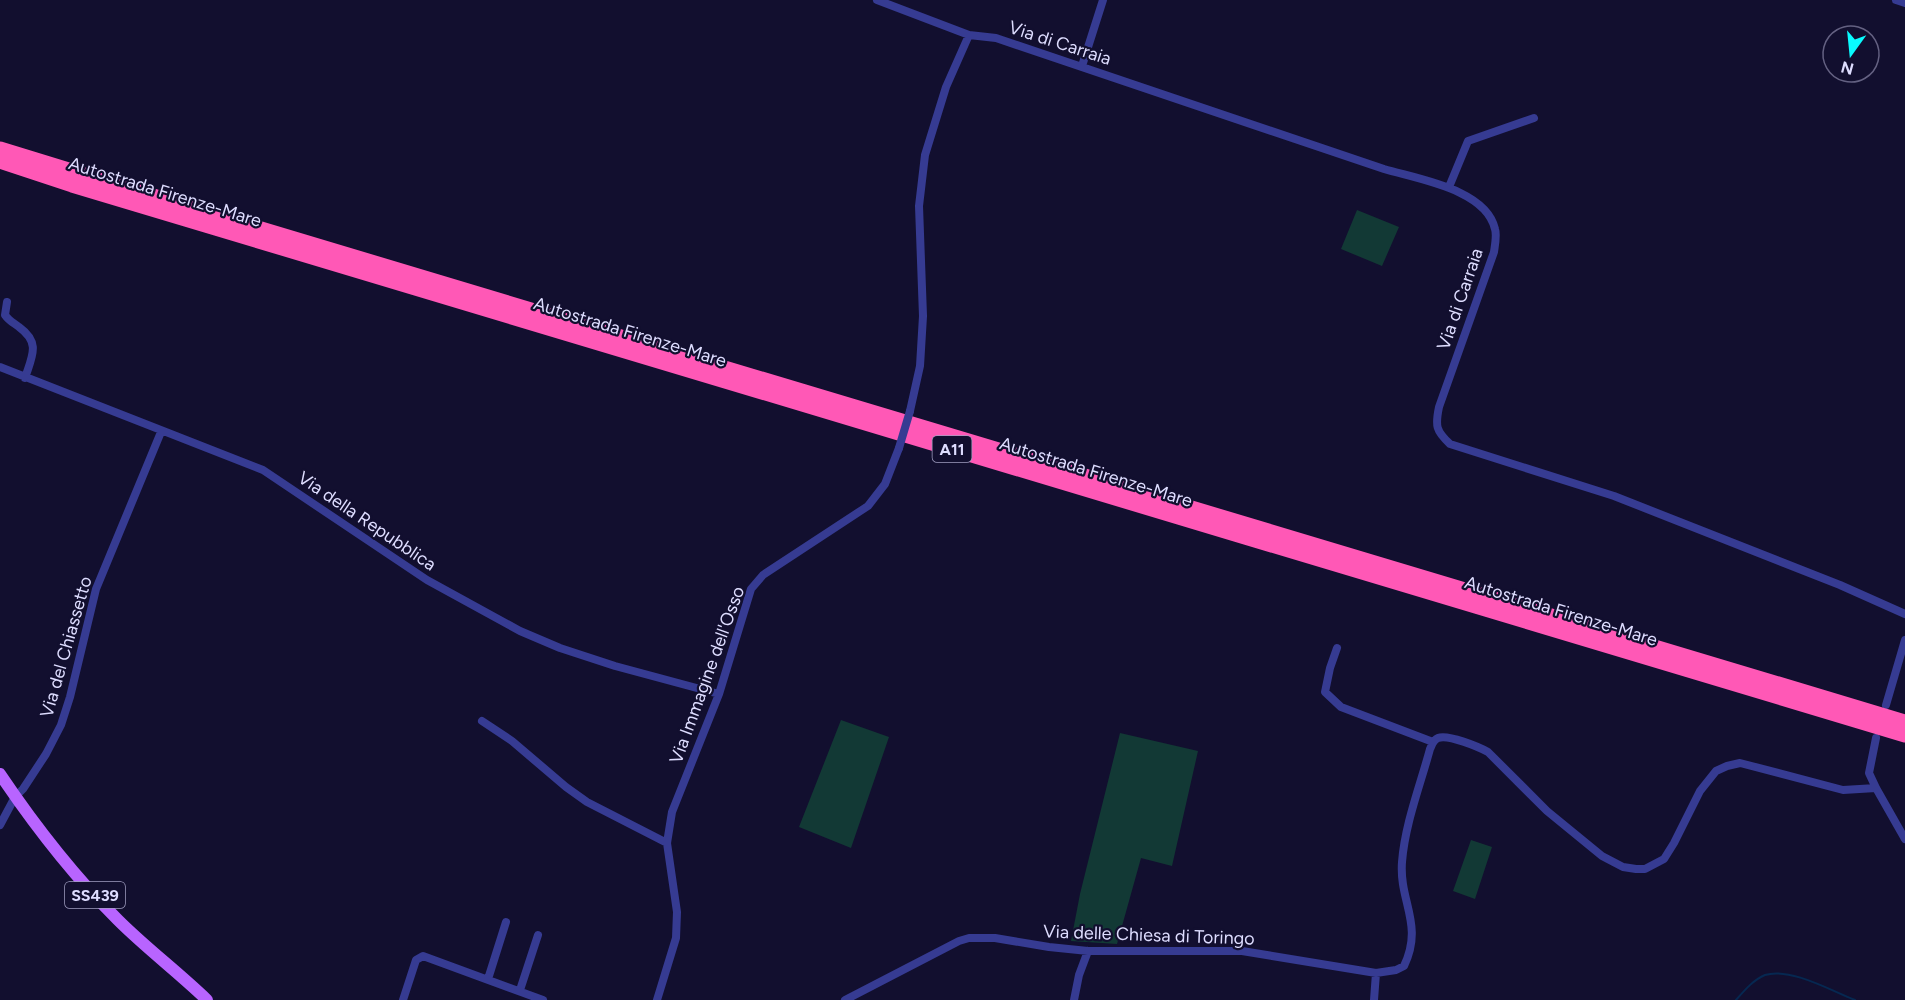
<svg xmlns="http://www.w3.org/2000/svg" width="1905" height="1000" font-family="Figtree,sans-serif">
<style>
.green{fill:#123935}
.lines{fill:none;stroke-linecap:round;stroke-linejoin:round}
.stream{stroke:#062851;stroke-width:2}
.minor{stroke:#363b92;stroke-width:8}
.primary{stroke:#b864ff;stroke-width:12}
.motorway{stroke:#ff58b6;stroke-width:15}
.minor-bridge{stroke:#363b92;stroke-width:8}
.labels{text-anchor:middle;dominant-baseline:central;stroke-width:4.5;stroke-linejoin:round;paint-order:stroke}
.shield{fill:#120f2f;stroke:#a19fc1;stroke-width:1.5}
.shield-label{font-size:16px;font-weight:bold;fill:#deddff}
.street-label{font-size:18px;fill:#deddff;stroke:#120f2f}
</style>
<rect width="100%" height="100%" fill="#120f2f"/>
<path class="green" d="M1357 210 1399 227 1382 266 1341 249Z
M841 720 889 737 851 848 799 827Z
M1120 733 1198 751 1172 866 1141 858 1117 944 1071 941 1080 894Z
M1471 840 1492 847 1475 899 1453 891Z"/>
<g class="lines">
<path class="stream" d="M1736 1000C1744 991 1753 980 1765 975 1790 967 1832 991 1855 1000"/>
<path class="minor" d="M877 0 969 35 996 38 1384 169C1417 179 1486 189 1495 229 1497 235 1495 245 1494 252L1439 407C1435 426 1436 431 1450 444L1614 496 1840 585 1905 614
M1896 0 1905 3
M1082 66 1103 0
M1449 187 1468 141 1534 118
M7 302 5 315C9 321 14 323 19 327 41 343 32 356 25 378
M0 367 263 470 427 580 520 631 560 648 615 666 719 694
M910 411 920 366 923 316 919 206 925 155 946 87 969 35
M1337 648 1330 668 1325 692 1341 707 1433 742
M1886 705 1905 640
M482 721 512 741 566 787 587 802 667 843
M1876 738 1869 773 1876 788 1905 839
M0 825 15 797 23 789 46 754 61 725 70 697 96 589 161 432
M488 979 506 922
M520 990 538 935
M403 1000 416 960 423 956 543 1000
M657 1000 676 938 677 912 667 843 672 812 719 694 751 589 763 575 868 506 885 484 899 448
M845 1000 959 941 969 938H995L1049 947 1088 951H1242L1376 973 1396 970 1404 966C1424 924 1399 902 1402 862 1405 824 1420 786 1430 749 1432 745 1433 740 1438 738 1448 734 1479 747 1488 752L1547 811 1602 856 1623 867 1636 869H1645L1664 859 1674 843 1700 791 1716 771 1727 766 1740 763 1843 790 1876 788
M1074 1000 1079 975 1088 951
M1374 1000 1376 973"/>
<path class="primary" d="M0 774C35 826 74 876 118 920 146 948 178 972 207 1000"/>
<path class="motorway" d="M0 149 228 219 1905 722
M0 161 72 185 1905 735"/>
<path class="minor-bridge" d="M899 448 910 411"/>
</g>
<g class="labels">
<g class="shield">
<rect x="932.5" y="436" width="39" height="26" rx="4.5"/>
<rect x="65" y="882" width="60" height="26" rx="4.5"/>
</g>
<g class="shield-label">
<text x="952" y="449">A11</text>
<text x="95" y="895">SS439</text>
</g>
<g class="street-label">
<text transform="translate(1060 43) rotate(18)">Via di Carraia</text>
<text transform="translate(165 192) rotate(17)">Autostrada Firenze-Mare</text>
<text transform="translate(1460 299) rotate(-71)">Via di Carraia</text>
<text transform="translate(630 332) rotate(17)">Autostrada Firenze-Mare</text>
<text transform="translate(1096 472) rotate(17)">Autostrada Firenze-Mare</text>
<text transform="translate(367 521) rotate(34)">Via della Repubblica</text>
<text transform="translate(1561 611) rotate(17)">Autostrada Firenze-Mare</text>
<text transform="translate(66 647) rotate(-74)">Via del Chiassetto</text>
<text transform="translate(707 675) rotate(-70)">Via Immagine dell'Osso</text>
<text transform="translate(1149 935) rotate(2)">Via delle Chiesa di Toringo</text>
</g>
</g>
<g transform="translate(1851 54) rotate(195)"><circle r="28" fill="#120f2f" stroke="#646182" stroke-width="1.5"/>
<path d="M0-4.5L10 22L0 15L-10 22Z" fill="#09fbff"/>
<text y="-9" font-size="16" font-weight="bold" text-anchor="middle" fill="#deddff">N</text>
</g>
</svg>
